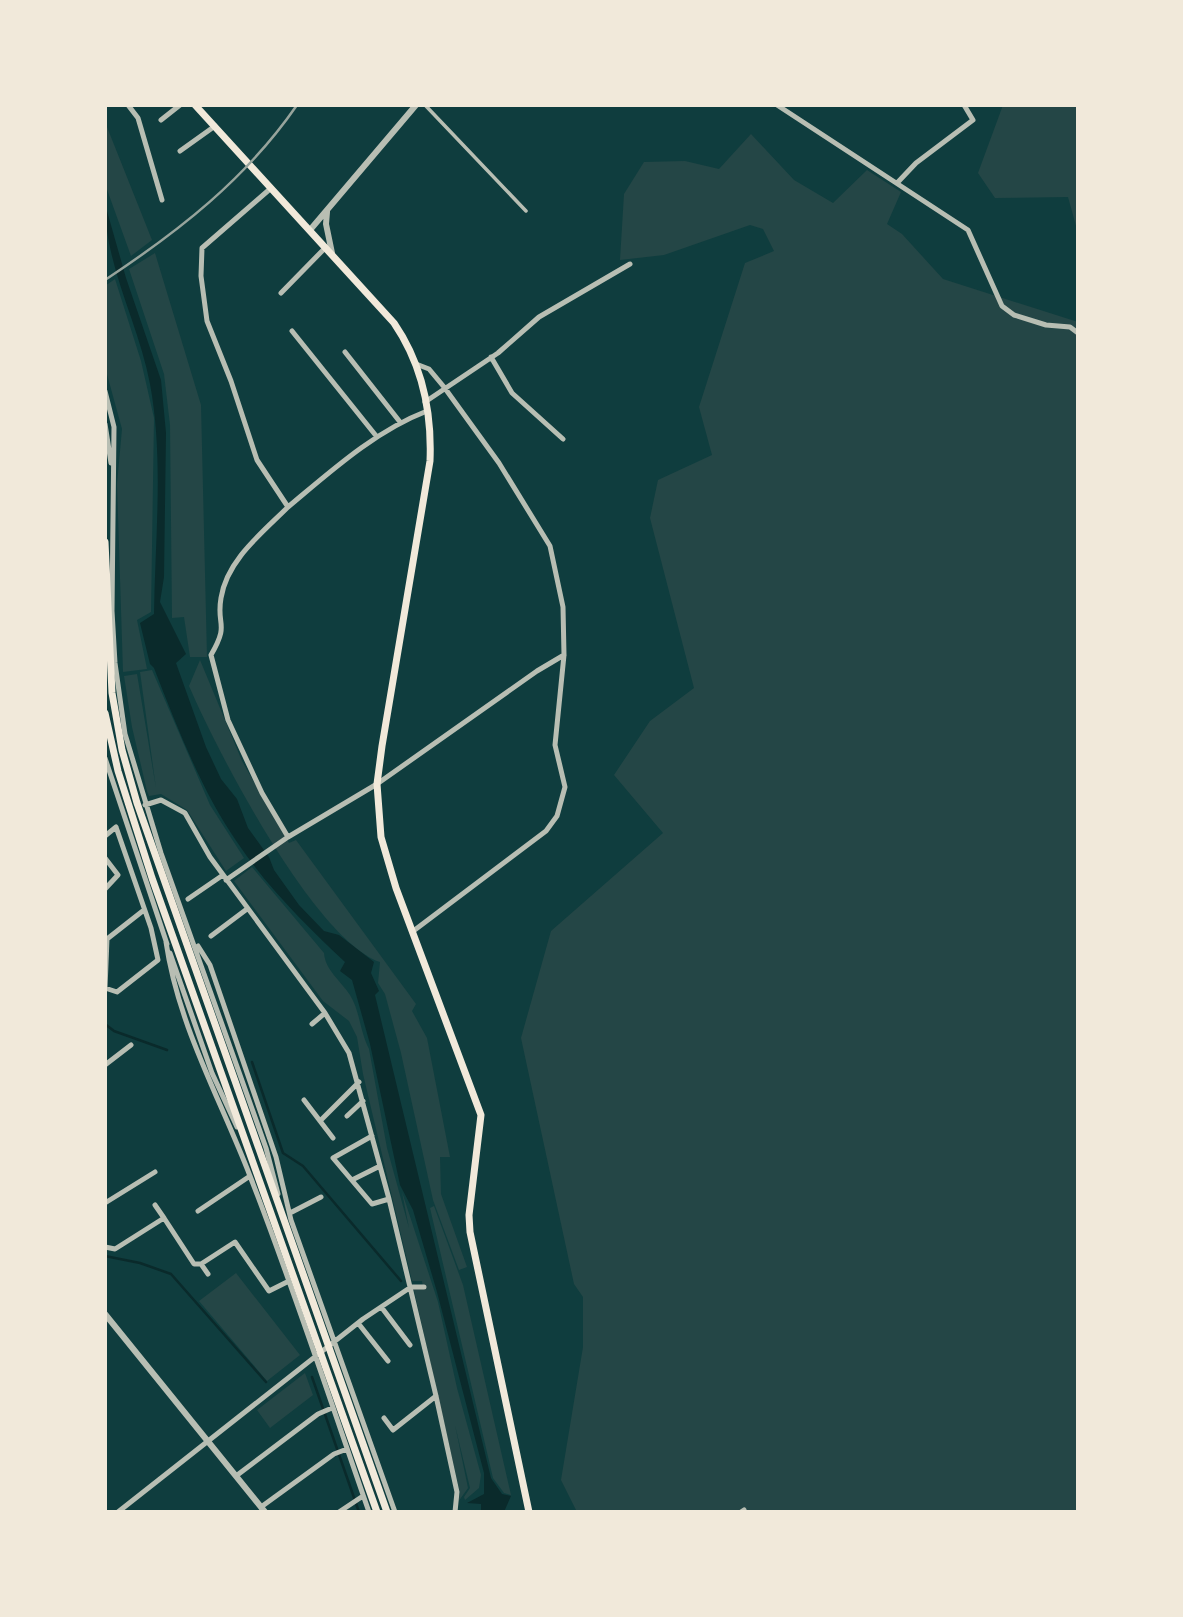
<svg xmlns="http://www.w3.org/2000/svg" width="1183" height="1617" font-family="'Source Serif 4',serif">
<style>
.green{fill:#244646}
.water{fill:#0a2a2b}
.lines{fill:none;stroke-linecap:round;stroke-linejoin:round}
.stream{stroke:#0a2a2b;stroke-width:2.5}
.pedestrian{stroke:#b8beb3;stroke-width:3.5}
.minor{stroke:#b8beb3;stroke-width:5}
.tertiary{stroke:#b8beb3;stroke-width:6}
.secondary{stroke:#f1e9da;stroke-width:7}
.rail{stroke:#97a49c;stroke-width:2.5}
</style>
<rect width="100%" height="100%" fill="#0f3d3e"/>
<path class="green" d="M1003 105H1078V233L1068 197 995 198 978 173Z
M105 122 152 240 131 256 105 184Z
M751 134 794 180 833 203 867 170 901 192 887 224 902 234 943 279 1078 322V1512H577L561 1480 583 1347V1297L574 1284 521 1038 551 931 663 833 614 775 650 721 694 688 650 518 658 480 712 455 699 407 745 263 774 251 763 229 750 225 664 255 620 260 624 194 644 162 685 161 719 169Z
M155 253 201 405 207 657H190L184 617 172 618 170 425 164 374 129 269Z
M115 279 141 361 154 418 151 612 137 620 147 669 123 672 117 484 122 429 105 367V286Z
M200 660 242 761 289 843 296 840 416 1004 412 1011 427 1038 450 1157H440L441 1194 467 1267 459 1270 433 1200 401 1053 385 994 378 983 380 962C314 939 217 751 189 686Z
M152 670 210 805 244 858 226 871 187 810 161 794 149 796 147 791 132 727 124 676 137 674 156 788 140 672Z
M252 867 324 953C325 970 341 981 350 995 360 1011 360 1032 369 1049L387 1148 409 1228 402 1192 438 1302 457 1388 481 1475 479 1488 465 1500 464 1497 470 1488 455 1425 468 1488 458 1502 460 1493 413 1286 423 1288 422 1281H412L363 1074 357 1037 349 1021 323 1001 234 881Z
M434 1206 463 1285 511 1495 504 1493 493 1478 430 1208Z
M236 1273 300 1355 267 1381 199 1301Z
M305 1373 313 1395 270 1428 257 1410Z"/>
<path class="water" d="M105 204 126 278 161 380 166 433 164 577 160 602 186 654 176 663 206 747 221 779 237 799 248 828 269 857 274 870 299 905 324 931 339 935 374 962 371 973 379 991 375 995 491 1478 502 1494 511 1496 504 1512H481V1504L467 1503 484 1494V1473L437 1292 413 1210 400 1185 370 1044 352 980 340 971 345 962C306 925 267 887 237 842 201 790 177 727 154 668L150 664 140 623 154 614C155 538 164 459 150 384 139 324 105 266 105 204Z"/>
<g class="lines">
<path class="stream" d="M105 1024 114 1031 167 1050
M252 1062 283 1153 303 1166 401 1281
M105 1256 140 1263 171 1274 266 1382
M312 1377 359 1512"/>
<path class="pedestrian" d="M425 105 526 211"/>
<path class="minor" d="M128 105 138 118 162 200
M777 105 968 230 1002 306 1014 315 1046 325 1070 327 1078 333
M161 120 180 105
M180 151 215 126
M898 182 916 163 973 120 964 105
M270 189 202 248 201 276 207 321 231 381 257 460 288 507C331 471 375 431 427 411
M281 293 326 247
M292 331 377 437
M345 352 400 422
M491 357 512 393 563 439
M105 391 114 427 112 611 115 663 125 734 161 853 266 1148 278 1194
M425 402 498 353 539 317 630 264
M105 424 111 463
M105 758 167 944
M145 805 161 800 185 813 210 857 325 1013 349 1053 389 1199 436 1396 457 1492 455 1512
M105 836 116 827
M288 837 262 793 228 720 211 655C230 622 216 627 221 598 227 560 262 533 288 507
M105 858 118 875 105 889
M226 880 288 837 377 784 537 671 564 655
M188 899 223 875
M412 932 546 831 557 816 565 787 555 745 564 655 563 607 550 546 499 463 444 387 429 369 416 364
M211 936 247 909
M166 942C178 1025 220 1098 250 1176 293 1286 330 1400 369 1512
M198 946 210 965 276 1157 291 1220 395 1512
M170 953 212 1073 237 1127
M105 988 117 992 158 960 151 928 116 827
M105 988 107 939 144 910
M312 1024 325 1013
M105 1065 131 1045
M304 1100 333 1138
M347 1116 363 1101
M320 1121 359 1082
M372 1136 333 1158 372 1204 389 1199
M352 1180 380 1166
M105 1203 155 1172
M155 1205 164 1218
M198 1211 250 1176
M290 1213 321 1197
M105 1247 115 1249 164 1218 194 1264H201L235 1242 269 1291 287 1282
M201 1264 208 1274
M382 1308 410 1345
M358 1323 388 1361
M384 1418 393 1430 436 1396
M236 1476 318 1414 332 1408
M261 1507 334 1454 347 1449
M118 1512 363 1319 411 1287H424
M339 1512 363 1496
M741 1512 744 1510"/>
<path class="tertiary" d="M327 212 326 224 332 253
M310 230 416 105
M105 1314 265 1512"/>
<path class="secondary" d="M195 105 394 323C422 364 432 412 430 461L382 746 377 784 381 837 396 888 481 1115 469 1215 470 1232 529 1512
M105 542 112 693 122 750 137 803 387 1512
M105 713 118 771 152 878 377 1512"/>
<path class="rail" d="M105 280C179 231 246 179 297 105"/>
</g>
<rect width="1183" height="1617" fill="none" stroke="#f1e9da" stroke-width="214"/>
</svg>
